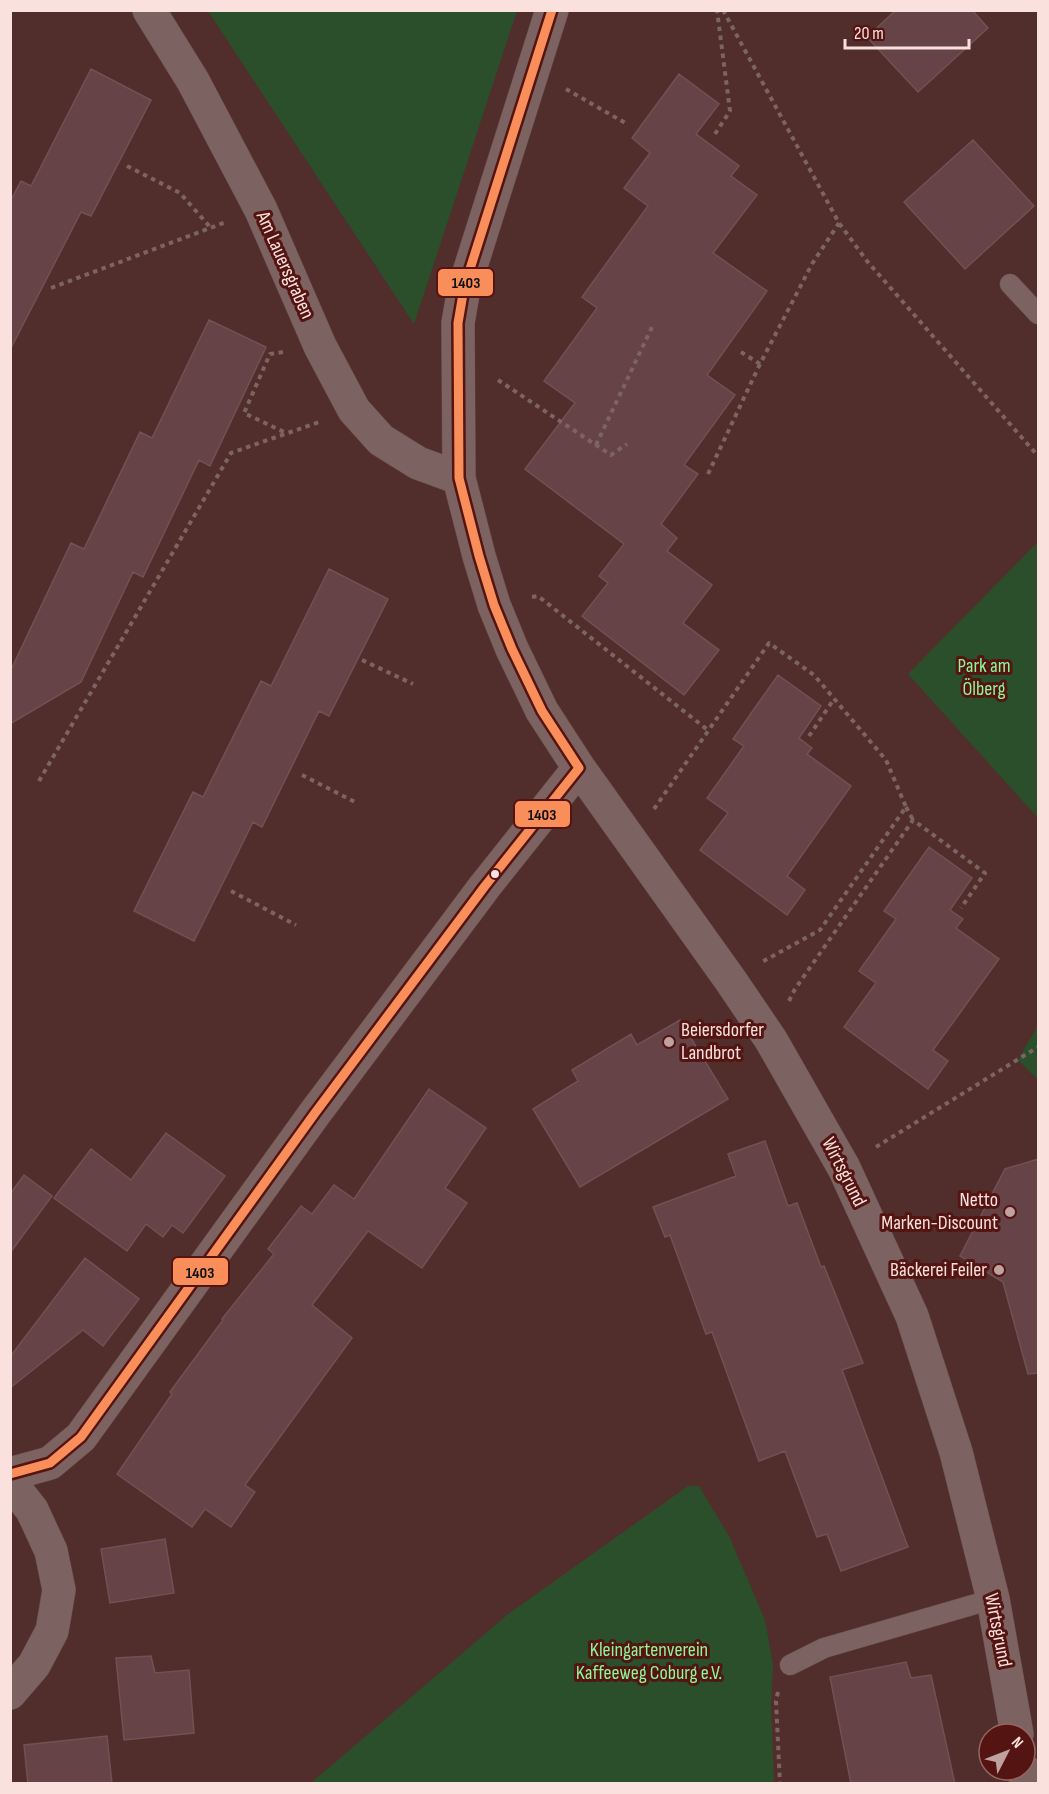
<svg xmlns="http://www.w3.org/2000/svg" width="1049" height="1794" font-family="'Sofia Sans Condensed',sans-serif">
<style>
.green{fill:#2a4f2a}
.building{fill:#654347;stroke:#705254;stroke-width:1.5}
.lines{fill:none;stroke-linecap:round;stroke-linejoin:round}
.service-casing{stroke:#674b4a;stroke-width:21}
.minor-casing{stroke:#674b4a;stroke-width:34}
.path{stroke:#7c6462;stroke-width:4;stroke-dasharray:4.5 4.5;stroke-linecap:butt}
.service{stroke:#7c6260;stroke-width:20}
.minor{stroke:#7c6260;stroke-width:33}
.bus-1-casing{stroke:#541412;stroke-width:14}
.bus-1{stroke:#fa8e5a;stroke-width:9}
.bus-dot{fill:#fae1de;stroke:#541412;stroke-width:2}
.poi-dot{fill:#bfa29f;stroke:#541412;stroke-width:2}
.labels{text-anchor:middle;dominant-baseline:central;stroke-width:6;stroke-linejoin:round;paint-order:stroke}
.street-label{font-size:20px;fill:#fae1de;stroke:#541412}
.park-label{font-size:20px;fill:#8df798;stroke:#541412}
.poi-label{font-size:20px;fill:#fae1de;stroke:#541412;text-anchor:end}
.line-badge{stroke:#541412;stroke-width:2}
.pale-badge-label{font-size:16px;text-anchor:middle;font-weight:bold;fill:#111}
</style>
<rect width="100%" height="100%" fill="#512e2b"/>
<path class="green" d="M208 11H517L414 324Z
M1038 542V818L908 674Z
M1038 1025V1080L1018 1060Z
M688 1486H699L730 1538 765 1620 773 1665 771 1704 774 1783H311L507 1615Z"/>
<path class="building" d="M896 10H972L988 28 918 92 867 37Z
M91 69 151 100 91 216 81 212 10 350V202L21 181 31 186Z
M679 74 719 104 696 134 739 166 731 176 757 195 713 253 767 291 707 375 735 395 684 465 698 474 661 524 677 538 667 551 712 585 683 623 719 650 684 695 582 616 608 583 599 576 624 544 525 469 575 403 544 381 597 308 582 297 648 206 624 188 650 153 632 138Z
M973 140 1034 206 965 269 904 202Z
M209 320 266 347 210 466 199 460 143 577 133 572 81 682 10 724V672L71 543 84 549 140 432 152 438Z
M329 569 388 599 329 716 319 711 262 827 253 822 194 941 134 911 193 792 203 797 261 681 271 686Z
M778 675 821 706 799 738 812 748 807 754 851 786 787 876 805 890 787 915 700 850 728 813 707 798 744 746 733 739Z
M929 847 972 878 950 910 963 919 956 928 999 959 933 1050 948 1061 928 1089 844 1027 876 983 859 971 896 919 884 911Z
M680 1020 728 1099 580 1187 533 1109 578 1081 572 1070 631 1034 637 1045Z
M429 1089 486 1128 445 1188 467 1203 422 1268 368 1231 312 1305 352 1338 245 1485 255 1492 231 1527 205 1509 192 1527 117 1474 172 1394 170 1392 223 1320 222 1319 274 1254 268 1249 301 1206 312 1214 334 1185 354 1199Z
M166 1133 225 1176 183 1233 172 1225 163 1237 146 1224 127 1251 54 1198 91 1149 131 1180Z
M765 1141 788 1206 797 1203 821 1267 824 1266 857 1348 863 1363 842 1370 908 1547 841 1571 827 1534 817 1537 785 1451 759 1461 712 1332 706 1334 670 1235 665 1237 653 1207 736 1176 728 1154Z
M1038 1159V1373L1028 1374 1003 1282 960 1256 1005 1169Z
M24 1175 52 1196 10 1253V1194Z
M85 1258 139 1299 103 1346 83 1330 10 1388V1357Z
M165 1539 174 1593 110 1603 101 1549Z
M151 1656 155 1673 189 1670 194 1733 124 1740 116 1658Z
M906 1662 911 1678 931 1675 955 1784H851L830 1677Z
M107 1736 112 1784H28L24 1745Z"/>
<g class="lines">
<g class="service-casing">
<path id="service" d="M1010 284 1038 314
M790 1665 824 1648 993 1599"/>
</g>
<g class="minor-casing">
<path id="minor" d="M149 10 193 81 261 210 320 346 354 410 381 440 418 463 459 478
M579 768 731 981 771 1040 844 1168 912 1316 956 1452 993 1599 1017 1734
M10 1474 50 1463 81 1437 315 1113 485 886 579 768 542 711 512 649 494 605 479 556 459 478 458 323 464 288 552 10
M10 1482 32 1510 51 1551 59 1590 52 1631 34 1665 10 1693
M1024 1770 1026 1784"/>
</g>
<path class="path" d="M723 10 839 223 867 261 1038 456
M566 89 627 124
M715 134 730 111 717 10
M127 166 180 193 210 227
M51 288 226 222
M283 352 270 354 244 413 286 433
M741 352 760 364 812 264 839 223
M498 380 611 455 627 444
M596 445 652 327
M708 474 760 364
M532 597 538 596 709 731
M362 660 413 684
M809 736 834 699
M302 775 355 802
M39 781 231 453 319 422
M906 807 913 820
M654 809 769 643 814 675 886 760 906 807 820 930 762 962
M231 891 296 925
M789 1001 795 989 913 820 985 873 961 908
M876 1147 1038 1047
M778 1692 776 1701 780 1784"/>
<use href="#service" class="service"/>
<use href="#minor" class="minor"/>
<g class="bus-1-casing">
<path id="bus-1" d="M10 1474 50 1463 81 1437 315 1113 485 886 579 768 542 711 512 649 494 605 479 556 459 478 458 323 464 288 552 10"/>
</g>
<use href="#bus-1" class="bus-1"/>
</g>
<circle class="bus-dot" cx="495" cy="874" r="5"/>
<g class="poi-dot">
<circle cx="669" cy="1042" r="6"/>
<circle cx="1010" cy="1212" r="6"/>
<circle cx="999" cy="1270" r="6"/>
</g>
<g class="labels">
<g class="street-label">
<text transform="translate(285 265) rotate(66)">Am Lauersgraben</text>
<text transform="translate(844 1172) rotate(63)">Wirtsgrund</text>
<text transform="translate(998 1630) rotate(79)">Wirtsgrund</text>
</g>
<g class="park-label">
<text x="984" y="666">Park am<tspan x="984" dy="23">Ölberg</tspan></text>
<text x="649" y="1650">Kleingartenverein<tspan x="649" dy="23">Kaffeeweg Coburg e.V.</tspan></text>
</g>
<g class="poi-label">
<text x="681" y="1030" text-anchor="start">Beiersdorfer<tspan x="681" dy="23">Landbrot</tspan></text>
<text x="998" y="1200">Netto<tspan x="998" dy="23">Marken-Discount</tspan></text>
<text x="987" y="1270">Bäckerei Feiler</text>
</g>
</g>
<g class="line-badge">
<rect x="437" y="268" width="57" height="29" rx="6" fill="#fa8e5a"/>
<rect x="514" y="800" width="57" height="28" rx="6" fill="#fa8e5a"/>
<rect x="172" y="1257" width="57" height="29" rx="6" fill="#fa8e5a"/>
</g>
<g class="pale-badge-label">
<text x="466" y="288">1403</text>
<text x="542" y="820">1403</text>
<text x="200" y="1278">1403</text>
</g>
<rect width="1049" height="1794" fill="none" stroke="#fae1de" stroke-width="24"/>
<g transform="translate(1007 1752) rotate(48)"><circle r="28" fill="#541412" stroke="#966664" stroke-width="1.5"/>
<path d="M0-4.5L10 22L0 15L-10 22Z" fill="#bfa29f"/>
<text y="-9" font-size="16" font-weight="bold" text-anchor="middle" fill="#fae1de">N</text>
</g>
<path d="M845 39v9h124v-9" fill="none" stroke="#fae1de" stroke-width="3"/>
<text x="854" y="39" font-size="18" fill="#fae1de" stroke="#541412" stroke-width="4.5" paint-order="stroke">20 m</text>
</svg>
